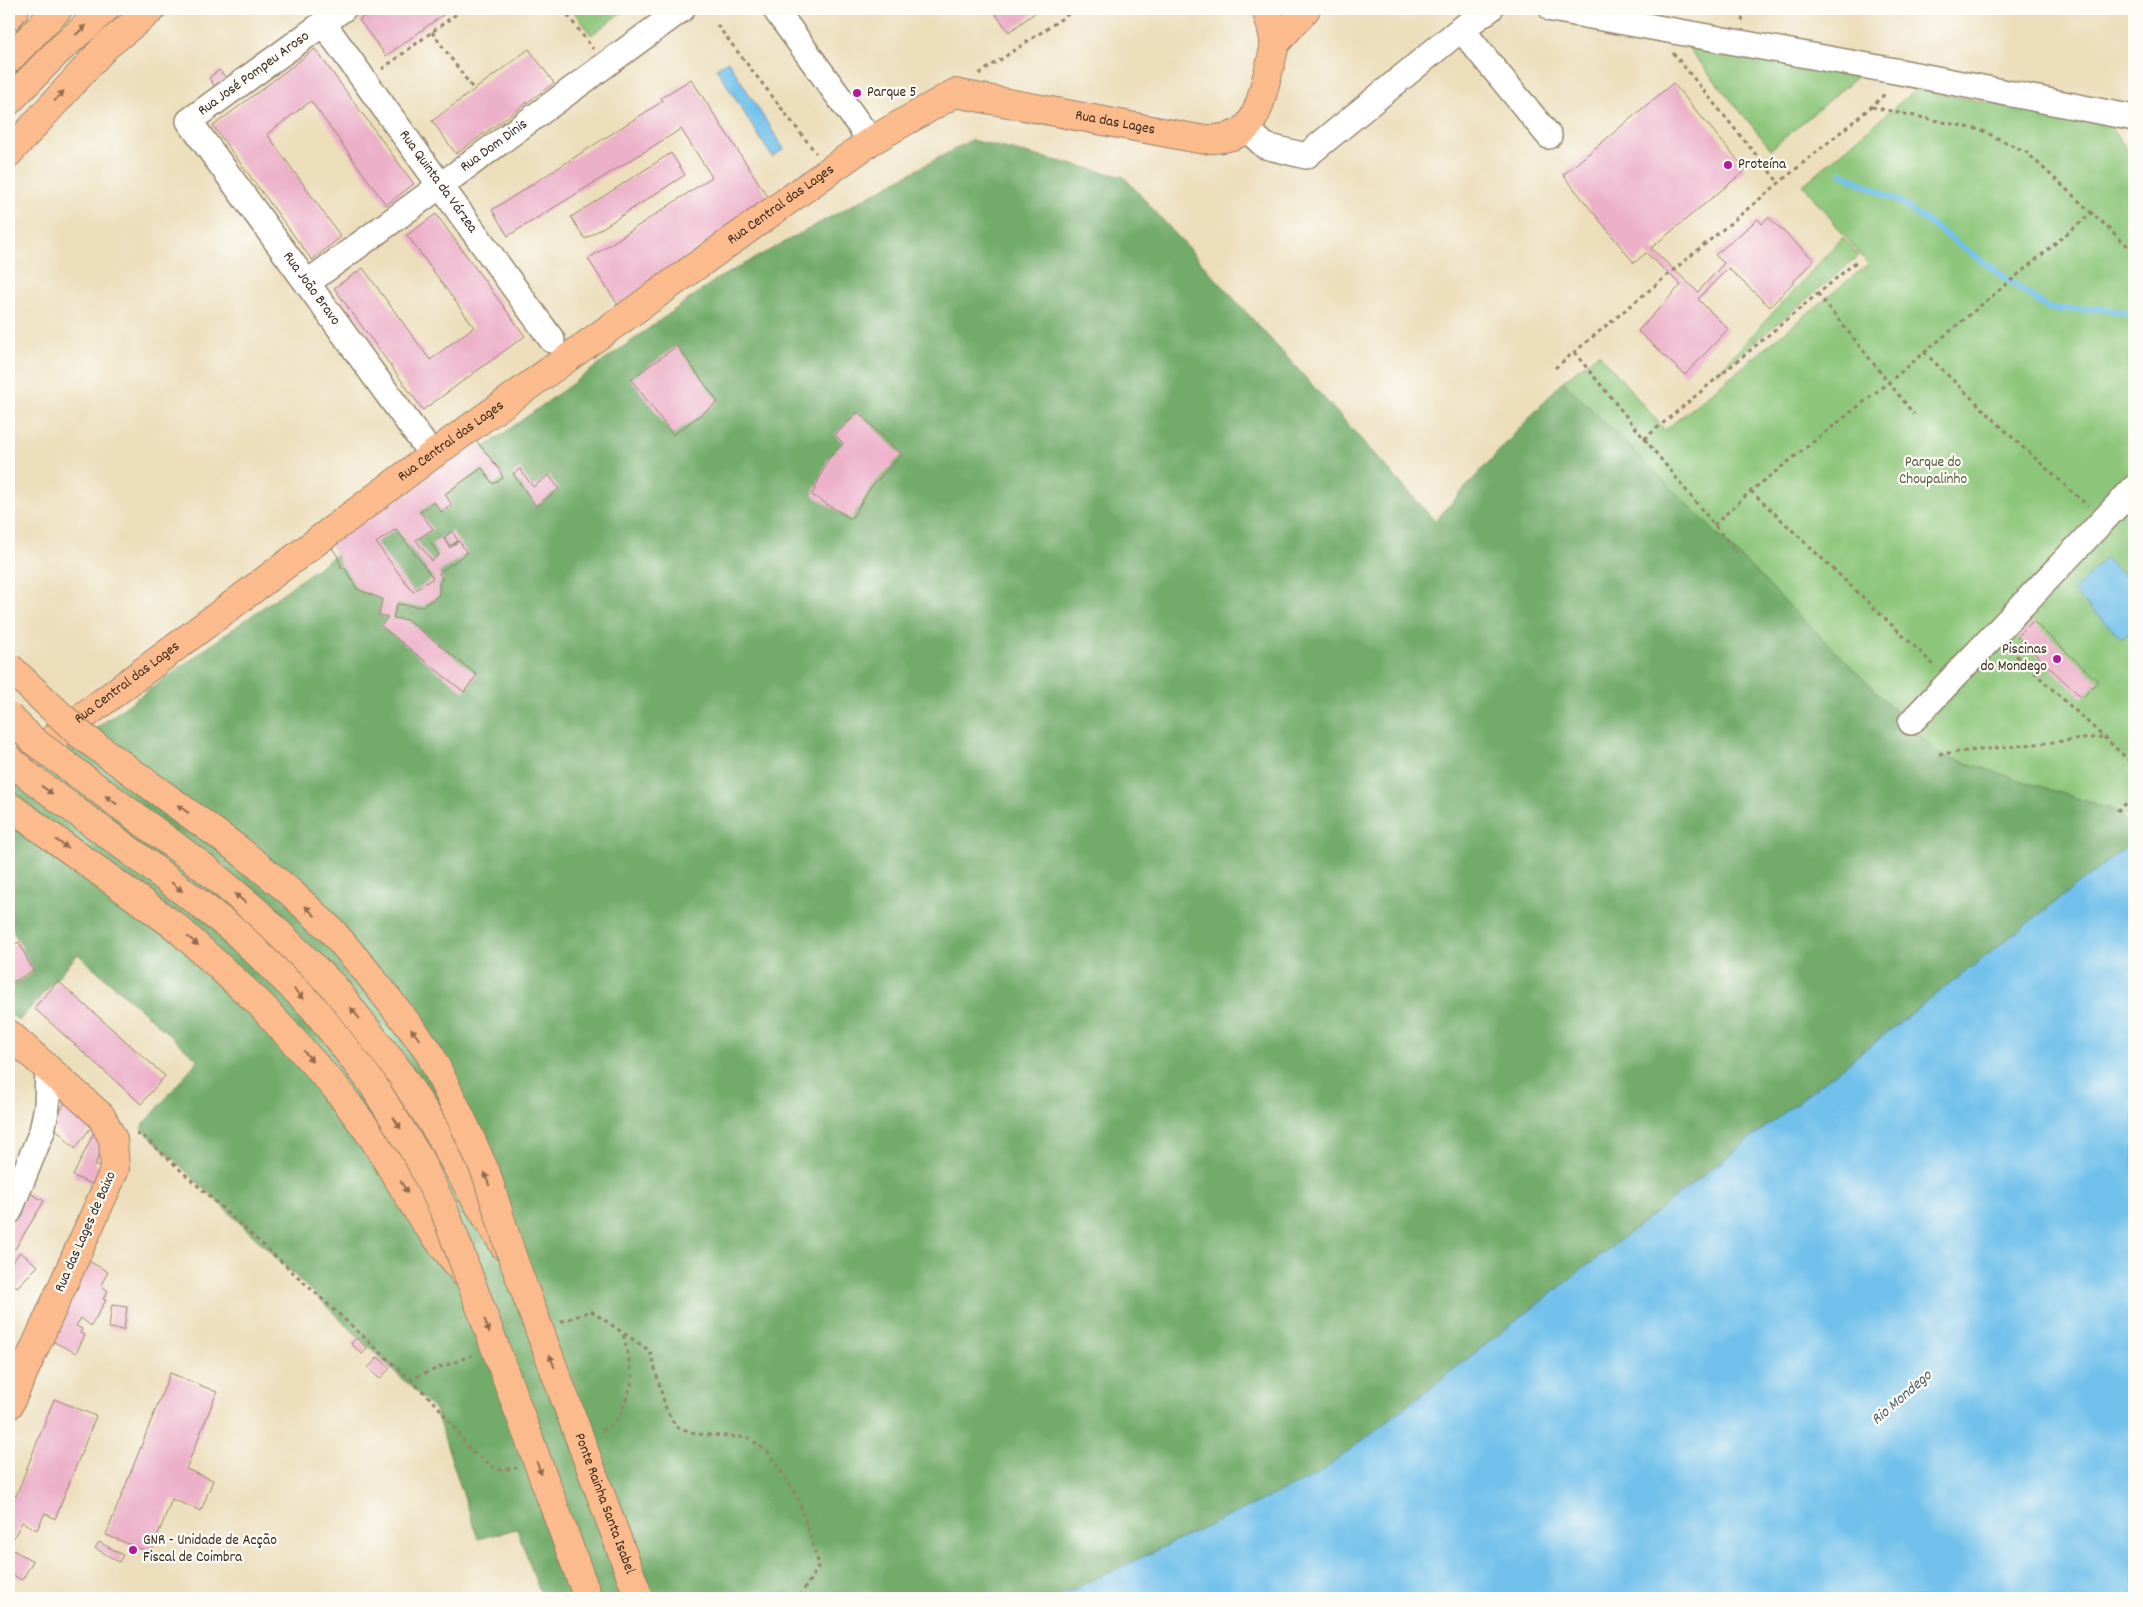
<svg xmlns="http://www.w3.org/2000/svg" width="2143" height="1607" font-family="Dekko,sans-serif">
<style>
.green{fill:#8dc67a;stroke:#64784c}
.forest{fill:#72ab6a;stroke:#566a44}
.water{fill:#70c0eb;stroke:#567584}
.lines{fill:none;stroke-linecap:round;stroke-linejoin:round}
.stream{stroke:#70c0eb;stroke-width:6}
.building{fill:#ecb0c9;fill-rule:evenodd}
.minor-casing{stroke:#94846c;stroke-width:28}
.major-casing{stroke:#94846c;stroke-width:30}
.highway-casing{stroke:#94846c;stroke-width:30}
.path{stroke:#94846c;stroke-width:3;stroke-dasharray:4 4;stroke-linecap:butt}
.minor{stroke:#fff;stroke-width:25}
.major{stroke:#fbbb8d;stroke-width:28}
.highway{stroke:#fbbb8d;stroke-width:28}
.highway-bridge-casing{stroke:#94846c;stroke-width:30;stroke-linecap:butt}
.highway-bridge{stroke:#fbbb8d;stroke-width:28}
.oneway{fill:#916b50}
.poi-dot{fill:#b5179e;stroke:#fdfcf7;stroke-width:2}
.labels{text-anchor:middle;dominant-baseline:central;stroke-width:4.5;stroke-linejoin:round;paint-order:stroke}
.street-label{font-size:15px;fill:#3b2a1e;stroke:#fdfcf7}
.poi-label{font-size:15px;fill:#3b2a1e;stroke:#fdfcf7;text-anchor:start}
.park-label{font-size:15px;fill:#54593a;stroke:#fdfcf7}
.water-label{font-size:16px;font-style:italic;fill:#4e5e66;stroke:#fdfcf7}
</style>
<rect width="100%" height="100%" fill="#fdfcf7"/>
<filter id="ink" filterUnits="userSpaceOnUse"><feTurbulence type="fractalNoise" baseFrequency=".02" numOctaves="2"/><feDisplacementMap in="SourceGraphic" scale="10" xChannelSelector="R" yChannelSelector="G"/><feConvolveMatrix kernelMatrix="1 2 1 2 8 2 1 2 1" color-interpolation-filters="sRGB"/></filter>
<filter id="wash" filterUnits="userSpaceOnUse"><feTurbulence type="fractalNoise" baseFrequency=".0096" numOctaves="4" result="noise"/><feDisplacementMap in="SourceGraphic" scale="20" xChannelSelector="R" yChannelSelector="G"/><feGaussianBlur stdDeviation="1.12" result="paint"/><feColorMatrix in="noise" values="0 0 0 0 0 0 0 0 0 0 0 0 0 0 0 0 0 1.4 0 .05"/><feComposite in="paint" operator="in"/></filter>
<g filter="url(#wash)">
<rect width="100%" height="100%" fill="#ecdebb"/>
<path class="green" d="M572 9H627L591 35Z
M1687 47 1859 75 1771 149Z
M1916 89 2108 125 2134 157V807L2121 818 1945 764 1563 381 1599 353 1665 430 1868 264 1803 185Z
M1843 237 1859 256 1716 374Z"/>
<path class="forest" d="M971 140 1124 177 1435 521 1563 381 1939 754 2117 811 2134 828V841L1319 1474 1055 1598H542L517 1529 478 1539 435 1410 141 1128 198 1060 78 954 19 1021 9 1013V987L34 973 14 933 9 909V791L717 279Z"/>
<path class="water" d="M728 61 784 149 772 157 716 68Z
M2105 558 2134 585V626L2122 639 2073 592Z
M2134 841V1592L2126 1598H1055L1319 1474Z"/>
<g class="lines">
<path class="stream" d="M1841 173 1900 202 2049 309H2106L2134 314"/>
</g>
<g id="blocks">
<path class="building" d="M374 9H451L386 56 359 20Z
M992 9H1040L1009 32Z
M315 49 414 184 386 205 311 101 267 134 341 237 312 260 213 126Z
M529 49 554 83 456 154 432 121Z
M219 70 226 78 215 87 209 78Z
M691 79 770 200 618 305 588 259 712 177 681 129 508 236 492 210 663 101 661 98Z
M1673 83 1746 170 1651 248 1698 292 1724 263 1715 255 1758 219 1762 224 1768 217 1814 260 1770 307 1728 268 1698 299 1728 329 1685 375 1638 331 1681 285 1646 253 1634 263 1563 175Z
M671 153 685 175 585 239 571 217Z
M436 214 525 336 423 410 334 288 363 268 430 360 452 343 474 327 407 235Z
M677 346 718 402 673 435 631 379Z
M858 412 902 455 872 486 851 519 812 495 828 459 843 443 835 435Z
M475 439 499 469 503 478 493 484 482 468 445 494 452 505 441 512 434 502 420 512 433 529 416 540 432 561 439 555 431 544 442 536 450 548 459 541 467 553 439 573 443 579 439 583V595L422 607 397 604 393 618 408 620 477 675 464 692 381 626 388 617 379 615 382 599 357 589 344 567 342 569 337 555 329 544ZM396 529 433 578 413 592 376 543Z
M520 469 533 487 549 475 559 489 536 506 513 474Z
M452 531 458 541 450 546 444 537Z
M2033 621 2098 681 2082 698 2017 637Z
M19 942 33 971 12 982 9 975V947Z
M58 981 165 1076 141 1104 34 1008Z
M66 1100 91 1127 75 1149 53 1126Z
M94 1132 99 1139 101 1151 95 1165 101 1167 94 1185 73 1176Z
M28 1192 44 1201 15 1249 12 1247 10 1241 12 1225Z
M20 1252 38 1266 17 1287 9 1280V1266Z
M87 1260 108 1272 101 1285 108 1291 103 1299 106 1300 91 1326 81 1318 76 1326 82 1329 80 1333 85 1335 76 1353 50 1340Z
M112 1305 127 1307 124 1330 109 1328Z
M356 1338 367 1348 362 1354 351 1344Z
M378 1357 390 1368 380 1379 368 1368Z
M170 1373 217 1392 186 1469 213 1480 201 1511 172 1499 151 1553 106 1535Z
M54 1399 96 1416 55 1519 45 1513 37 1530 22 1522 9 1547V1492L16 1496Z
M99 1542 123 1555 119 1562 95 1548Z
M9 1548 33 1561 22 1580 9 1573Z"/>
</g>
</g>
<g filter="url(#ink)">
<use href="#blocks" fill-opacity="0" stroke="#94846c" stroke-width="1"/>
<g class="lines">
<g class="minor-casing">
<g id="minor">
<path id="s1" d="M343 9 189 121 432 455"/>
<path d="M775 9 871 141"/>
<path d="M1552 9 1906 73 2134 118"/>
<path id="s2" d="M323 23 552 340"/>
<path d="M1461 29 1549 136"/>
<path d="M1246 128 1265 146 1306 156 1461 29 1490 9"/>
<path id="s3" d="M307 283 682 9"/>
<path d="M1911 722 2134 488"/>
<path d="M9 1212 42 1131 47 1106 48 1069"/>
</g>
</g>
<g class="major-casing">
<g id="major">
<path d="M1274 45 1306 9"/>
<path id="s4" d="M9 772 432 455 871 141 955 93 1199 139C1246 141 1255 126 1265 84 1268 72 1273 58 1274 46 1275 35 1269 20 1266 9"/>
<path d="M9 1034 101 1116 113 1139 115 1169 9 1405"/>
</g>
</g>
<g class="highway-casing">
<path id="highway" d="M9 16 15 9
M9 59 58 9
M9 101 58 51 105 9
M9 153 106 46 152 9
M9 806 175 926 260 1004 336 1088 373 1138 423 1220 465 1274
M395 1066 439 1134 471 1192 505 1247"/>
</g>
<path class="path" d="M563 9 593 49
M1742 21 1744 9
M717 25 816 153
M432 32 474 90
M1673 53 1779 183
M382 69 463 9
M979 74 1076 9
M1872 107 1981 130 2026 152 2134 252
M1818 294 1914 414
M1574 352 1737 553
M1924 352 2016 441 2088 506
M1555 368 1871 107 1887 92
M1644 439 1857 261
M1751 491 1935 666
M1714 525 1751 491 1889 382 2093 212
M2010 650 2134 765
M1939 754 2102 737
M2117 811 2134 797
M136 1135 141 1134 410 1379 473 1355
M561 1322 591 1311 650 1351 666 1409 676 1427 698 1434 749 1438 769 1453 797 1495 819 1565 799 1598
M410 1379 437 1405 472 1452 498 1470 517 1468
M602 1431 620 1417 633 1379 623 1333"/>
<use href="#minor" class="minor"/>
<use href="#major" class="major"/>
<use href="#highway" class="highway"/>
<g class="highway-bridge-casing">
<g id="highway-bridge">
<path id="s5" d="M9 667 81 735 239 850 289 891 331 930 367 972 428 1050 463 1122 486 1173 513 1259 639 1598"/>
<path d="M9 717 35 742 206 869 257 912 334 987 395 1066"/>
<path d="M9 759 31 778 137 856 235 931 314 1008 372 1083 418 1157 445 1212 588 1598"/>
</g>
</g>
<use href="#highway-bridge" class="highway-bridge"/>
</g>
<defs><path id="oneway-solid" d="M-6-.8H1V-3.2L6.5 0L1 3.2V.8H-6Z" transform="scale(1.25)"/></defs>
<g class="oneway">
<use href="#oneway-solid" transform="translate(81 30) rotate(-42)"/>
<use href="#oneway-solid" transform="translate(59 96) rotate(-48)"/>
<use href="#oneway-solid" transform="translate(47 790) rotate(36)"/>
<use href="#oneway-solid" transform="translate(111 800) rotate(-144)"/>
<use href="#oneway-solid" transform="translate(183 809) rotate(-144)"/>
<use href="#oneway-solid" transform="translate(62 844) rotate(36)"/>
<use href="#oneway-solid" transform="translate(177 887) rotate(38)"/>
<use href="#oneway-solid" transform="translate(240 898) rotate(-139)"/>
<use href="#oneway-solid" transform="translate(310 911) rotate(-136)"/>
<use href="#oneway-solid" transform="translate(193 941) rotate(40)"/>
<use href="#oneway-solid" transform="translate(299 994) rotate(45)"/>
<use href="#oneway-solid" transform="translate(355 1013) rotate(-129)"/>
<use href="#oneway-solid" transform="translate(415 1034) rotate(-127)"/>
<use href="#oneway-solid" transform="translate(308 1056) rotate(49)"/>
<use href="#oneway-solid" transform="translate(397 1123) rotate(57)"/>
<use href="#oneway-solid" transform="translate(487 1179) rotate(-108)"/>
<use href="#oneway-solid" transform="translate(404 1187) rotate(59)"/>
<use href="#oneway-solid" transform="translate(487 1326) rotate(70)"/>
<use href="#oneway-solid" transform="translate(552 1361) rotate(-111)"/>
<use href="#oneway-solid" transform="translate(539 1468) rotate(69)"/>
</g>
</g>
<g class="poi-dot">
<circle cx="857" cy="93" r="5"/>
<circle cx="1728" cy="165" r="5"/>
<circle cx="2057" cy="659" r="5"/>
<circle cx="133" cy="1550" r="5"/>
</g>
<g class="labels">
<g class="street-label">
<text transform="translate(254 74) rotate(-36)">Rua José Pompeu Aroso</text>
<text stroke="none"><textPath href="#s4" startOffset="1328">Rua das Lages</textPath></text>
<text stroke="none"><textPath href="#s3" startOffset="232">Rua Dom Dinis</textPath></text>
<text stroke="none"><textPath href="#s2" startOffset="196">Rua Quinta da Várzea</textPath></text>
<text stroke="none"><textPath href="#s4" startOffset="958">Rua Central das Lages</textPath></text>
<text stroke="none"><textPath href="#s1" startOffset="398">Rua João Bravo</textPath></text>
<text stroke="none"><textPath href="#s4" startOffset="552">Rua Central das Lages</textPath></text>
<text stroke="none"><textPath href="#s4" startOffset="148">Rua Central das Lages</textPath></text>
<text transform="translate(86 1232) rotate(-66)">Rua das Lages de Baixo</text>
<text stroke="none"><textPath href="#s5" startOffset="1058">Ponte Rainha Santa Isabel</textPath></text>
</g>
<g class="poi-label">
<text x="867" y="93">Parque 5</text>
<text x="1738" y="165">Proteína</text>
<text x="2047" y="650" text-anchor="end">Piscinas<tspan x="2047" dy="17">do Mondego</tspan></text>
<text x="143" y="1541">GNR - Unidade de Acção<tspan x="143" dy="17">Fiscal de Coimbra</tspan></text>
</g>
<g class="park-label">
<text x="1933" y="463">Parque do<tspan x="1933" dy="17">Choupalinho</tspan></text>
</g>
<g class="water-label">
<text transform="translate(1902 1398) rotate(-41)">Rio Mondego</text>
</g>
</g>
<rect width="2143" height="1607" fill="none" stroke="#fdfcf7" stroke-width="30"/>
</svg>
